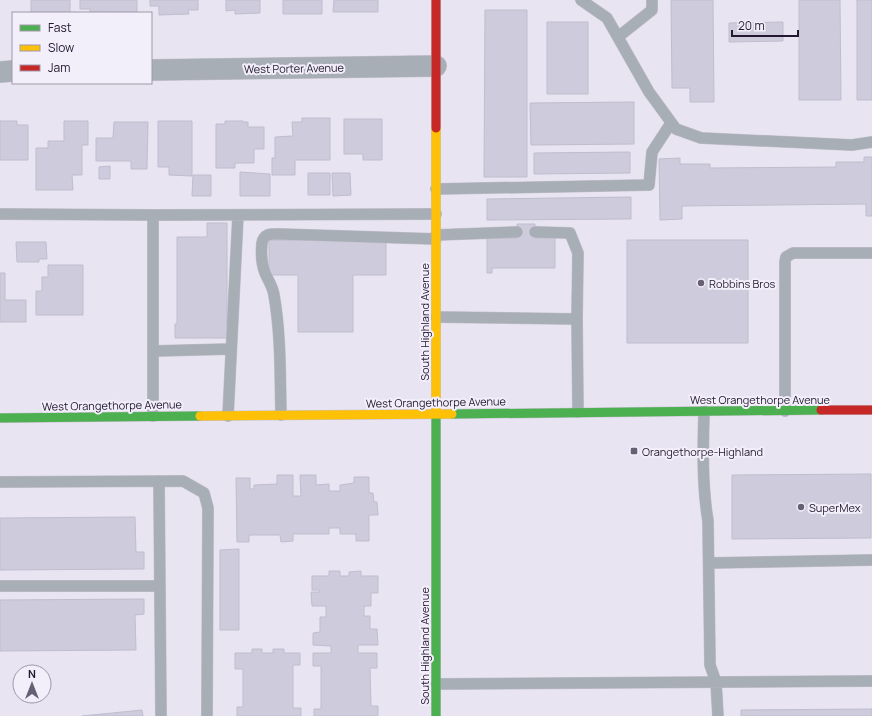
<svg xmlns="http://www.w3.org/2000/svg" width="872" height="716" font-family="Manrope,sans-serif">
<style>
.building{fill:#cdcbdc;stroke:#bfbdce}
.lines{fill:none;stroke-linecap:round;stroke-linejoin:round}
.lane-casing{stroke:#c5c0cd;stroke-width:12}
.street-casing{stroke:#c5c0cd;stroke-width:22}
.fast-casing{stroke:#c5c0cd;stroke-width:10}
.slow-casing{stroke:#c5c0cd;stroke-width:10}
.jam-casing{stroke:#c5c0cd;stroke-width:10}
.lane{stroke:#a8aeb6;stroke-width:11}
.street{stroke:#a8aeb6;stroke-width:21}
.fast{stroke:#4caf50;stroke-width:9}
.slow{stroke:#ffc107;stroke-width:9}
.jam{stroke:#c62828;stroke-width:9}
.poi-dot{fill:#675f73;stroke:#f2eefa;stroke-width:1.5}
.labels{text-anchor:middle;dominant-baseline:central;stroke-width:4;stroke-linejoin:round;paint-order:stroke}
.street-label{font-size:11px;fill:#22182f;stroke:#f2eefa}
.poi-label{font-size:11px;fill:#22182f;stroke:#f2eefa;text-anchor:start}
</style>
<rect width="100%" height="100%" fill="#e8e4f1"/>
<path class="building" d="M31 0H70V13H31Z
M80 0H137V13L90 12V9H80Z
M150 0H198V10H188L189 14 159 15V6H150Z
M226 0H260V13L235 14V10L226 11Z
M283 0H322V14H283Z
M334 0H378V12H333Z
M671 0H713L714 102H690V88H672Z
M799 0H840L841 100H799Z
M857 0H872V100H857Z
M485 10H527V177H484Z
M547 22H588V94H547Z
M783 22V41L729 42V23Z
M634 102V144L531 145 530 103Z
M302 118H330V160H295V175H272V158H275V137L293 136 292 122H302Z
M344 119H382V160H363V154H344Z
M0 121H17V125H28V160H0Z
M64 121H88V145H82V175H72L73 190H36V148H48V141H64Z
M158 121H192V176L169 175V167H158Z
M225 121H243V122H248V127H264V149H254V163H235V168H216V124H225Z
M114 122H148L147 169H131V161H96V138H113Z
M630 152V173L534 174V153Z
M864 157H872V216H866V204L682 206V219L660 220 659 159 680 158V164H710V168L836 167V162H864Z
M110 166V179H99V167Z
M240 172 270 174V196H240Z
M308 173H330V195H308Z
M332 173H350L351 195 333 196Z
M193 175H211V196H192Z
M631 197V219L487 220V199Z
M207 223H227V325H229V338H175V324H177V237H207Z
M517 224H535V238H555V268H492V273H487V238H517Z
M269 240 386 241V275H353V332H298V275H269Z
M627 240H748V343H627Z
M16 242H46L47 259H39V262H17Z
M48 265H83V315H36V291H42V277H48Z
M0 273H5V300H26V322H0Z
M871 474V538L732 539V475Z
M277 475H293V496H301L300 475H316V485L329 484V491H340V485L354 483V477H369V493H373L374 502H377L378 515H369V541H356V534H340V528H329V534H293V541L281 542 280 535H249V542H237L236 478H250V489H254V485L277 484Z
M135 517 136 552H144V569L0 570V518Z
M239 549V630H220V550Z
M329 571H340V576H349V572L361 571V576H378V593H371V606H364V616H370V629H377L378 645H358V653H377V668H370L371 706H378V716H314V709H321V666H313V653H331V646L313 645V633L320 632V617H326V606H312L311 592H320L319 590H312V576H329Z
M144 599V614L135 615 136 650 0 651V600Z
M252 649H262V653H273V649H284V653H300V665H293V708H301V716H237V707H243V669H235V653H252Z
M872 709V716H741V710Z
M142 710 143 716H82Z"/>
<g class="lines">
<g class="lane-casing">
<path id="lane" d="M581 0 607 18 649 92 676 129 701 138 852 145 872 142
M618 37 652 10V0
M436 189 649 185 652 152 671 123
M0 214 153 215 436 214
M153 215V416
M535 232 570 233 578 253 577 319
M436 235 517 232
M436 317 577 319 578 412
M154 351 231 349
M704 411C703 448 702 485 708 521L710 665 716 682 718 716
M785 411V262L786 257 793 253H872
M281 415C280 375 281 335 274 295 273 287 268 280 265 273 261 263 261 253 262 243 264 233 271 234 279 234L436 239
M228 416 238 215
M159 481 161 716
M0 482 183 481 204 493 208 508 207 716
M709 563 872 560
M0 586H160
M436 684 872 681"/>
</g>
<g class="street-casing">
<path id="street" d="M151 70 436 66
M0 72 13 71"/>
</g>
<g class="fast-casing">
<path id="fast" d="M436 412V716
M452 414 821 410
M0 418 200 416"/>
</g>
<g class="slow-casing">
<path id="slow" d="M436 128V412
M200 416 452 414"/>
</g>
<g class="jam-casing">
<path id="jam" d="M436 0V128
M821 410H872"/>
</g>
<use href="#lane" class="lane"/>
<use href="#street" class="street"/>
<use href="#fast" class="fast"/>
<use href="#slow" class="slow"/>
<use href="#jam" class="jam"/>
</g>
<g class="poi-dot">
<circle cx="701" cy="283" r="4"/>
<rect x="630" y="447" width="8" height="8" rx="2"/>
<circle cx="801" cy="507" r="4"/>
</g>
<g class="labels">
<g class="street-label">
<text transform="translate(294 68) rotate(-1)">West Porter Avenue</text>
<text transform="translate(424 322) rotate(-90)">South Highland Avenue</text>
<text x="760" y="399">West Orangethorpe Avenue</text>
<text transform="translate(436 402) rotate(-1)">West Orangethorpe Avenue</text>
<text transform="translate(112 405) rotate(-1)">West Orangethorpe Avenue</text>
<text transform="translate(424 646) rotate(-90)">South Highland Avenue</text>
</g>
<g class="poi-label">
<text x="709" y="283">Robbins Bros</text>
<text x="642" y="451">Orangethorpe-Highland</text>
<text x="809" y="507">SuperMex</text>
</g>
</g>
<rect x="12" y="12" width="140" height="72" fill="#f2eefa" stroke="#9f98a9"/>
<rect x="20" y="25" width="20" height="6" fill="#4caf50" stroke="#9f98a9"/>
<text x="48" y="32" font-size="12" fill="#22182f">Fast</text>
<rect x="20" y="45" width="20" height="6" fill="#ffc107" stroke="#9f98a9"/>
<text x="48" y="52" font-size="12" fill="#22182f">Slow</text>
<rect x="20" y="65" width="20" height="6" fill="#c62828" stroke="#9f98a9"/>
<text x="48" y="72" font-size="12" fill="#22182f">Jam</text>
<g transform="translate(32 684)"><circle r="19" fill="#f2eefa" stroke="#9f98a9"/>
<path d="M0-3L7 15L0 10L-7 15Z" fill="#675f73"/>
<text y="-6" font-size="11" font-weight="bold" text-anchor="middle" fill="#22182f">N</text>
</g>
<path d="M732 30v6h66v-6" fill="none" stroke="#22182f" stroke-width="2"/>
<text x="738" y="30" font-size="12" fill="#22182f" stroke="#f2eefa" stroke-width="3" paint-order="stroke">20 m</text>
</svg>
